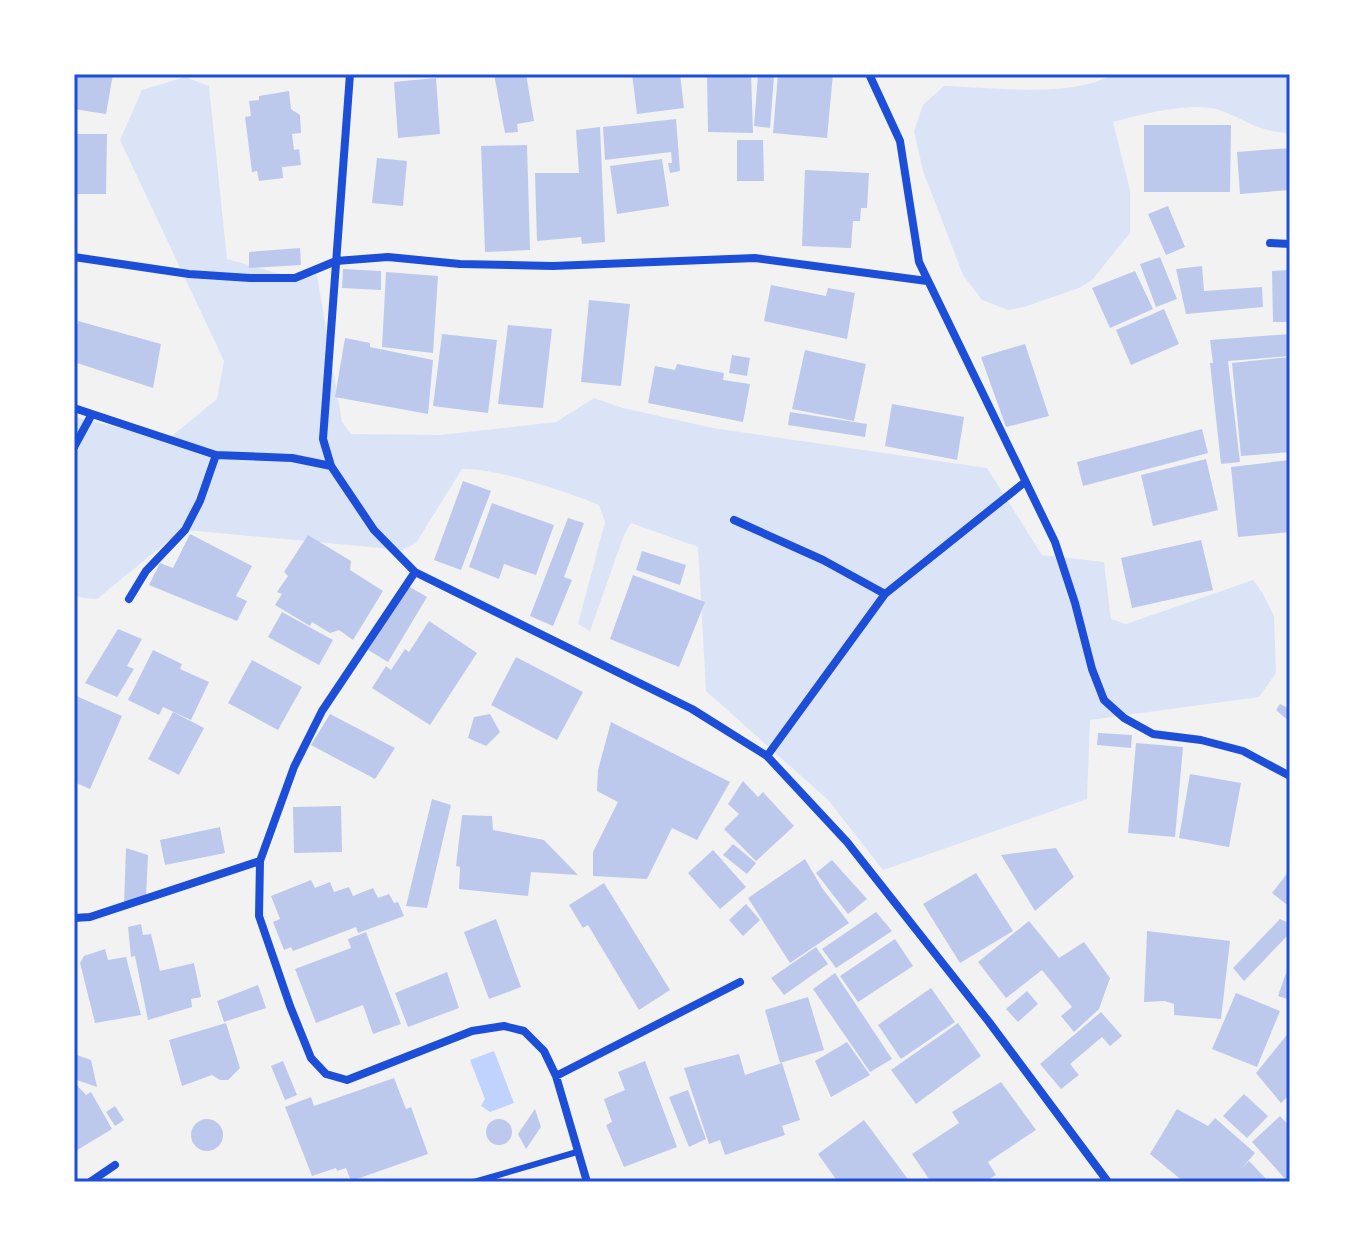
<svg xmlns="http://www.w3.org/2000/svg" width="1364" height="1256" font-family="'Nunito Sans',sans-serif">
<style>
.green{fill:#dbe4f7}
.water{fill:#bfd3fe}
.building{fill:#bdc9ec}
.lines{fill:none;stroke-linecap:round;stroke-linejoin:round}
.service{stroke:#1d4ed8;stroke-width:6}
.minor{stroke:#1d4ed8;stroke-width:8}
.neatline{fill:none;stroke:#1d4ed8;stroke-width:3}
</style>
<rect width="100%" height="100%" fill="#f2f2f2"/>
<path class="green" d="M1113 74H1290V133C1258 132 1247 120 1219 110 1193 101 1139 115 1113 122L1130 190V233L1092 280 1079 288 1024 307 1008 310 982 300 963 275 923 171 914 131 923 105 944 86C992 87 1071 99 1113 74Z
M185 77 209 86 227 259 295 278 317 275 342 422 351 434 440 435 556 422 594 398 623 408 713 428 987 468 1042 555 1104 562 1111 619 1126 624 1253 580 1262 592 1274 616 1276 673 1259 697 1090 720 1087 799 883 870 828 800 706 691 698 547 631 523 624 535 590 631 578 624 605 522 599 505C570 492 492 467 462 469L416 543 402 550 185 530 179 532 97 599 82 598 74 594V417L168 439 217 399 224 361 120 140 142 90Z"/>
<path class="water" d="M494 1051 514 1103 490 1112 481 1106 485 1099 470 1060Z"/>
<path class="building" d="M74 74H113L106 114 74 109Z
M494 74H526L534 121 517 124 518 132 505 133Z
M632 74H680L684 108 637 114Z
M707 74H751L753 133 708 132Z
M778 74H833L827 138 773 133Z
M758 75 774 76 770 128 754 126Z
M436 78 440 134 398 138 394 82Z
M289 91 291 109 300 115 301 133 292 134 294 150 299 149 301 165 282 167 283 178 259 181 257 171 252 172 245 117 251 116 249 101 259 100V96Z
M676 119 680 171 670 173 668 163H672L671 152 605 160 603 127Z
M1144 125H1231L1230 192H1144Z
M600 127 605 242 582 244 581 237 537 241 535 173H579L576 130Z
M74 134H107L106 194H74Z
M737 140H763L764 181H737Z
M527 145 530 250 485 252 481 146Z
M1290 148V190L1240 194 1237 152Z
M377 158 407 161 403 206 372 203Z
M662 159 669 206 617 214 610 166Z
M805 170 869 173 867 208H861L860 221H853L851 248 802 246Z
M1168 206 1185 247 1166 255 1148 214Z
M300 248 301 265 249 268V252Z
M1160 257 1177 299 1156 307 1140 264Z
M1202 266 1204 291 1262 287 1263 307 1186 314 1176 269Z
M343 269 381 271V290L342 288Z
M1290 270V322H1273L1272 271Z
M1135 271 1153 309 1110 328 1092 288Z
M386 272 438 276 433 353 382 347Z
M771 285 826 296 828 288 855 293 847 339 764 321Z
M589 300 630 304 621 386 581 382Z
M1164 309 1179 344 1131 365 1116 330Z
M78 321 161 344 153 388 74 362V338Z
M508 325 552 329 543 408 498 404Z
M442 334 497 340 488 413 433 406Z
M1290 334V356L1228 361 1240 462 1221 464 1210 363H1213L1210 340Z
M345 338 370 343V347L433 360 428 414 335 397Z
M1025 344 1049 416 1006 427 981 357Z
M805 350 866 364 854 421 792 409Z
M732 355 750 358 747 376 729 373Z
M1290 357V452L1241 456 1232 363Z
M677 364 724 373 723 380 750 384 743 422 648 403 655 366 675 370Z
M892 404 964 417 957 460 885 446Z
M790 412 867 424 865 437 788 425Z
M1202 429 1208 453 1083 486 1077 462Z
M1206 459 1218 510 1153 526 1141 475Z
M1290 460V532L1238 537 1231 467Z
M463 481 491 491 461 570 434 560Z
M492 503 554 525 536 575 504 564 499 579 469 567Z
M568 518 584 523 564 577 572 580 553 626 530 616Z
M190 534 252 566 236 596 247 601 237 621 149 585 160 563 173 568Z
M308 535 351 561 350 570 383 591 353 640 339 630 330 633 312 622 310 626 275 605 282 594 277 592 288 576 284 572Z
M1201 540 1213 590 1132 608 1121 558Z
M642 551 686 565 680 585 636 570Z
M633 575 705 602 679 667 610 639Z
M408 586 427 597 388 662 368 650Z
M282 612 333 640 319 665 268 637Z
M429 621 477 653 430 725 372 688 386 666 391 670 405 649 409 652Z
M118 629 142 639 127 666 134 669 117 697 85 683Z
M153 650 182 664 180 669 209 682 191 720 163 707 159 715 128 700Z
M516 657 583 692 557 740 491 705Z
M252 660 302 687 278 730 228 703Z
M74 695 122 716 90 789 74 782Z
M1280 704 1290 709V722L1276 710Z
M173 712 204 728 179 775 148 759Z
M330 714 395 748 375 779 311 745Z
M490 714 500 732 486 746 468 738 474 717Z
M611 722 730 782 697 840 672 828 647 879 593 876V852L618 802 597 791 598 770Z
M1098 733 1132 735 1131 748 1097 745Z
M1136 743 1183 747 1175 837 1128 833Z
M1190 774 1241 783 1229 847 1179 838Z
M743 781 758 797 763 792 794 826 756 861 724 829 739 814 728 804Z
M432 799 451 805 427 908 406 906Z
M341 806 342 852 294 853 293 807Z
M462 815 492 816 493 830 544 840 578 875 531 872 528 896 459 889 460 867 456 866Z
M220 827 225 853 165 865 160 840Z
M733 844 756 863 747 874 723 855Z
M126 848 148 855 146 898 124 905Z
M1056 848 1074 877 1035 911 1001 855Z
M713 850 746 887 720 909 688 873Z
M805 859 822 888 849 923 790 963 748 898Z
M832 860 867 899 848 914 816 873Z
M1290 870V907L1272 893Z
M976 873 1013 931 960 963 923 904Z
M311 880 315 888 330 882 334 892 349 887 353 896 373 888 378 898 389 894 394 903 398 902 404 916 358 933 356 927 293 951 291 947 284 950 273 922 280 919 271 896Z
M604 883 670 990 639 1010 588 925 583 928 569 905Z
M746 904 760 920 743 936 729 920Z
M876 912 892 931 836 968 822 949Z
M496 919 521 987 489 999 464 932Z
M1280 919 1290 924V933L1244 981 1233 968Z
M1029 921 1059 958 1084 942 1110 978 1099 1009 1074 1032 1061 1016 1072 1007 1042 970 1006 998 978 962Z
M141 924 143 935 151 934 160 971 194 963 201 997 191 999 192 1007 148 1020 135 956 131 957 128 927Z
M1147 931 1230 941 1221 1019 1174 1015V1004L1165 1001 1144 1002Z
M366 932 401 1024 373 1034 363 1005 316 1023 295 969 351 948 348 939Z
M895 939 913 966 858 1002 840 976Z
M816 947 828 964 784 995 771 978Z
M105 949 108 960 126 957 141 1015 95 1023 80 963 84 956Z
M447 972 459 1008 408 1027 395 993Z
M835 973 892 1059 870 1072 813 989Z
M1286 973 1290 975V1000L1278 996Z
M258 985 266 1008 224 1022 217 1001Z
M931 988 955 1022 901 1059 878 1025Z
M1027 991 1038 1004 1018 1022 1006 1009Z
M1236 993 1280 1011 1257 1067 1212 1049Z
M808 997 824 1050 780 1063 765 1010Z
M1101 1012 1122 1036 1110 1046 1102 1037 1070 1064 1079 1075 1061 1089 1040 1064Z
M226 1023 240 1068 228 1080H220L212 1075 182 1086 169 1040Z
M958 1023 981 1056 916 1104 891 1070Z
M1290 1031V1094L1281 1103 1256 1073Z
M847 1042 870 1075 831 1097 815 1061Z
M74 1054 91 1060 97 1087 74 1079Z
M739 1054 745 1075 782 1063 800 1120 782 1126 785 1135 725 1155 720 1140 709 1144 684 1068Z
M283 1061 297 1095 285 1100 271 1066Z
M645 1061 677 1147 624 1167 606 1125 612 1122 604 1099 625 1090 618 1072Z
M394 1078 406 1109 411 1107 428 1154 351 1181 346 1168 337 1171 336 1168 312 1176 285 1107 311 1097 314 1106Z
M74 1082 86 1095 91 1092 112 1129 74 1152Z
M1001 1082 1036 1130 988 1162 996 1175 984 1182H931L912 1154 959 1123 952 1112Z
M688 1090 706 1139 689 1147 669 1097Z
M1244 1094 1268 1116 1247 1138 1223 1116Z
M115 1106 124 1120 115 1126 106 1112Z
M535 1109 541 1127 526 1149 518 1134Z
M1177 1109 1208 1126 1215 1118 1255 1153 1241 1169 1249 1161 1269 1182H1184L1150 1154Z
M1280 1116 1290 1127V1177L1287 1181 1252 1142Z
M486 1132a13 13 0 1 1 26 0a13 13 0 1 1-26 0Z
M191 1135a16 16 0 1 1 32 0a16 16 0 1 1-32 0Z
M864 1120 910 1182H838L818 1154Z"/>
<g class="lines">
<path class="service" d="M474 1182 577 1152"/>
<path class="minor" d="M350 74 323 439 331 466 374 530 415 572 692 709 767 756 847 842 989 1022 1108 1182
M869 74 900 141 919 262 1055 542 1075 603 1092 669 1104 700 1124 718 1153 734 1201 740 1243 751 1290 776
M1270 243 1290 244
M74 257 189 274 250 278H295L336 261 388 257 460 264 553 266 755 258 927 281
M74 408 92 414
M74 447 92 414 216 455 292 458 331 466
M734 520 823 560 885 594
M129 599 146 571 185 530 200 501 216 455
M767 756 885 594 1025 482
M260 861 259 916 290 1006 311 1058 326 1074 347 1080 472 1031 504 1026 524 1031 544 1051 556 1076 740 982
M74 918 90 917 260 861 294 767 322 711 415 572
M556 1076 587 1182
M90 1182 115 1165"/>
</g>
<rect width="1364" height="1256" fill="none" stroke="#ffffff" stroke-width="152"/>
<rect x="76" y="76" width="1212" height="1104" class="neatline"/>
</svg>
